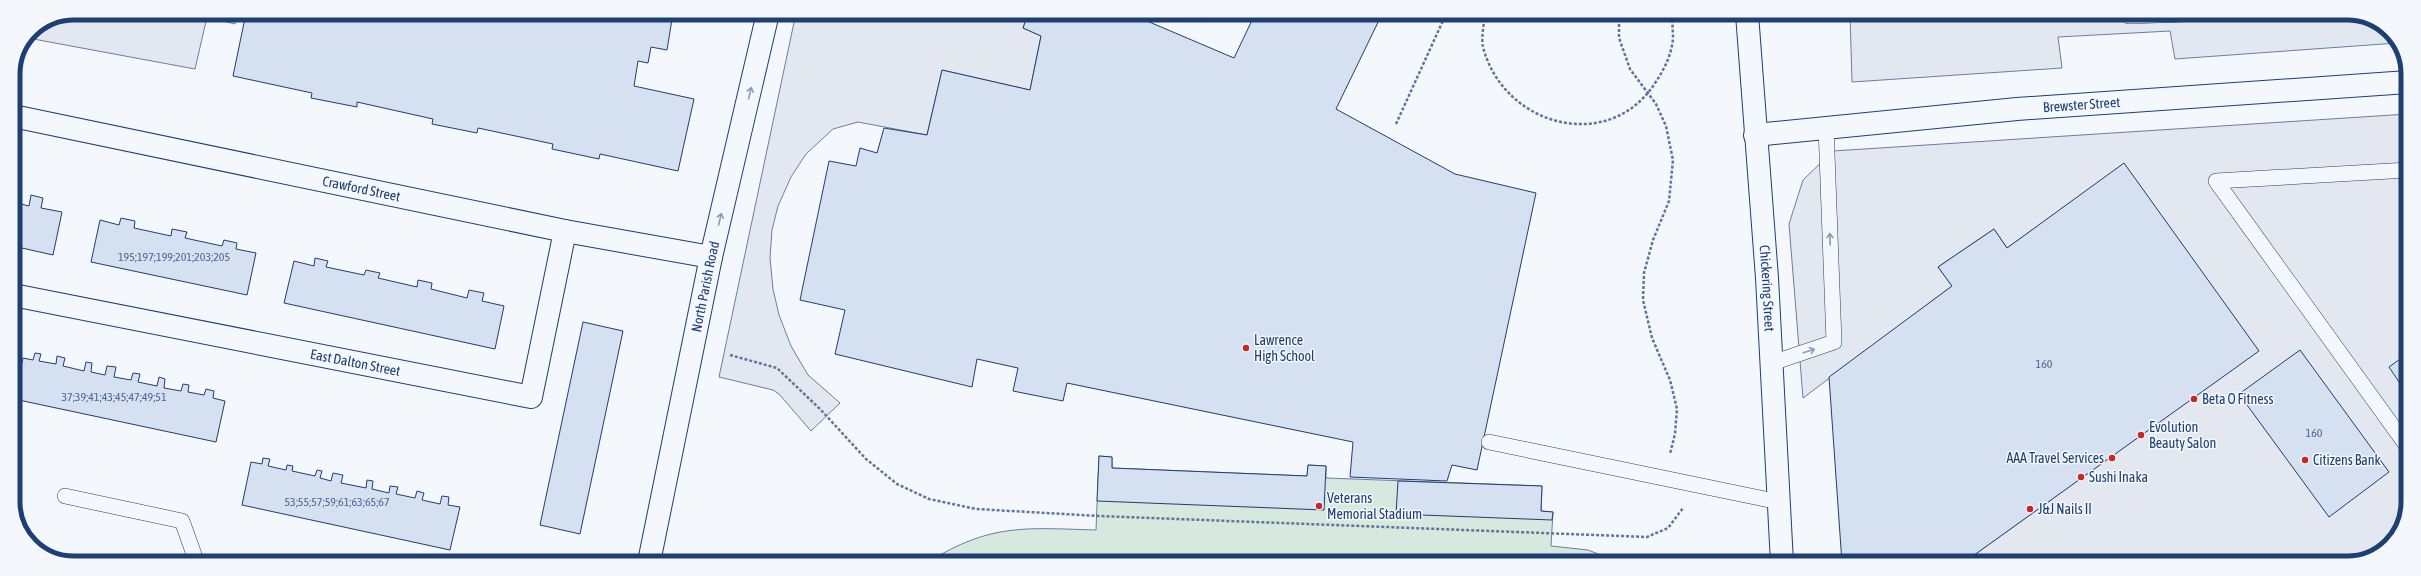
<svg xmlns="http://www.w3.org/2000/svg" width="2421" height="576" font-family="'Asap Condensed',sans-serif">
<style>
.green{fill:#d7e8df;stroke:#687fa3}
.parking{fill:#e3e8f0;stroke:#687fa3}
.building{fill:#d5e0f0;stroke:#1d3f73}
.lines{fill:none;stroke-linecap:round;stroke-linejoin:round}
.lane-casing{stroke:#1d3f73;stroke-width:16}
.street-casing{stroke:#1d3f73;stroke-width:24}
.path{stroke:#5e769c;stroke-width:2.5;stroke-dasharray:3 2;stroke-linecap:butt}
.lane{stroke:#f4f7fb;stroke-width:15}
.street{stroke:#f4f7fb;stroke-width:22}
.oneway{stroke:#889bb7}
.poi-dot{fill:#c62828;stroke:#f4f7fb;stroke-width:1.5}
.labels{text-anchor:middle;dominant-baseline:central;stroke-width:3;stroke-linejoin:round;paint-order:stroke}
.number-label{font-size:12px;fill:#4b6792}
.street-label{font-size:14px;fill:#1d3f73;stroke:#f4f7fb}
.poi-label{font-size:14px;fill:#1d3f73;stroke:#f4f7fb;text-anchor:start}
.rim{fill:none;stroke:#1d3f73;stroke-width:5}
</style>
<rect width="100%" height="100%" fill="#f4f7fb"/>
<path class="green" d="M1099 456 1112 457V468L1307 476 1308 465 1326 466V478L1542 486 1541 511 1553 512 1551 546 1588 550 1622 563 928 562C991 523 1025 528 1096 530Z"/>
<path class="parking" d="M74 13H238L235 24 207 17 195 69 28 38 31 31Z
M796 13 1028 14 1023 28 1041 36 1030 90 942 70 927 135 858 122 833 129 806 154 791 177 778 206 772 230 770 258 773 289 779 315 791 346 808 375 840 403 811 431 779 394 773 390 719 377Z
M1850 14H2359L2393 34 2397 43 2175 59 2170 31 2058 37 2062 68 1852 82Z
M2408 114 2407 514 2384 550 2348 563H1974L1970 558 2258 351 2124 164 2007 248 1994 229 1938 267 1952 286 1803 398 1789 224 1803 180 1833 151Z"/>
<path class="building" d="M246 13H673L667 50 651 47 648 63 638 61 634 86 694 99 678 171 600 154 599 159 552 149 553 144 478 128 477 133 432 124 433 119 357 102V107L311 98 312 93 233 76Z
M1028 14H1150L1147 21 1234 58 1255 14H1382L1336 109 1455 174 1536 193 1477 470 1452 465 1447 481 1350 477 1353 442 1067 383 1063 401 1013 391 1018 368 977 359 972 387 835 354 845 310 800 300 829 161 856 166 860 148 877 153 884 128 927 135 942 70 1030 90 1041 36 1023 28Z
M2124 163 2259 351 1970 558 1974 563H1842L1829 377 1952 286 1938 267 1994 229 2007 248Z
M31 195 43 198 41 208 62 212 53 255 13 246V202L29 206Z
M121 218 135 221 134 228 171 236 172 229 187 232 185 238 222 246 224 240 237 243 236 249 256 253 247 295 91 262 100 220 119 225Z
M315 258 328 261 326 267 364 275 366 270 380 273 378 278 417 287 418 280 432 283 431 289 467 298 469 290 484 293 482 301 504 306 495 349 284 303 294 261 314 266Z
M583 322 623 331 580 534 540 525Z
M2300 350 2389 472 2329 517 2239 394Z
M35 353 41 354 39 361 56 364 57 356 65 358 63 366 84 371 86 362 92 363 91 372 105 375 107 366 116 367 114 377 131 380 133 373 140 374 138 382 157 386 159 377 165 379 164 388 181 391 183 384 189 385 188 392 204 395 206 389 214 391 213 398 225 401 216 442 14 399 23 358 33 360Z
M2407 354V394L2389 367Z
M1099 456 1112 457V468L1307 476 1308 465 1326 466 1324 510 1097 501Z
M263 458 270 459 268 466 286 470 287 465 293 466 292 471 315 476 317 470 322 471 320 478 331 481 333 473 343 475 341 483 366 488 367 480 373 481 372 489 389 493 390 486 398 487 396 494 415 498 417 491 424 493 422 500 440 504 442 496 449 497 448 505 460 507 450 550 242 505 251 462 262 464Z
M1398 481 1542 486 1541 511 1553 512 1552 520 1396 514Z"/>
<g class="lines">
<g class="lane-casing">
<path id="lane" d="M2129 14V16L2188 14
M1772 363 1834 342 1826 127
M1489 442 1779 502
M2407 446 2216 181 2408 170
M65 496 182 521 196 560 198 562"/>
</g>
<g class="street-casing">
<g id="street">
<path id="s1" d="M1747 14 1767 278 1782 563"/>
<path id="s2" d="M13 116 565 231 711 257"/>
<path id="s3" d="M1755 135 2017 109 2408 82"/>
<path id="s4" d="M13 295 531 397 565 231"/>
<path id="s5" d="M649 562 711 257 768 13"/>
</g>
</g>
<path class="path" d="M1485 14C1484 24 1481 38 1483 47 1504 128 1612 155 1657 80 1665 68 1672 53 1673 38 1673 30 1672 22 1672 14
M1619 14V38L1630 69 1656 104 1666 126 1673 160 1669 201 1653 240 1644 273 1643 300 1652 338 1670 380 1677 409 1675 434 1670 454
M1201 22 1205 14
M1396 124 1446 14
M730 355 777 368 821 410 866 459 897 484 929 499 976 509 1099 516 1647 537 1668 528 1683 508"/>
<use href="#lane" class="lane"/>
<use href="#street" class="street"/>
</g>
<defs><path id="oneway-shaft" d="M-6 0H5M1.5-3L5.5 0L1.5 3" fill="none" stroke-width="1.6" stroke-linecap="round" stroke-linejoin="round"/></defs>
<g class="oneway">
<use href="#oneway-shaft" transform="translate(750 93) rotate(-77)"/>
<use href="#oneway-shaft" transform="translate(720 219) rotate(-77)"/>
<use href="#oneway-shaft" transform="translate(1830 239) rotate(-92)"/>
<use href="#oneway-shaft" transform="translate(1809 351) rotate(-18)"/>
</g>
<g class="poi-dot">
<circle cx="1246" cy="348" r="4"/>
<circle cx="2194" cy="399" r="4"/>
<circle cx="2141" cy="435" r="4"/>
<circle cx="2112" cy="458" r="4"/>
<circle cx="2305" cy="460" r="4"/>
<circle cx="2081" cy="477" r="4"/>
<circle cx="1319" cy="506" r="4"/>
<circle cx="2030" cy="509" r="4"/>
</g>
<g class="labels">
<g class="number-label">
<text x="174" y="257">195;197;199;201;203;205</text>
<text x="2044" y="364">160</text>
<text x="114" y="397">37;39;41;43;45;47;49;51</text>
<text x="2314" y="433">160</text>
<text x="337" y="502">53;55;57;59;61;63;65;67</text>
</g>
<g class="street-label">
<text stroke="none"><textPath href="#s3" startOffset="328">Brewster Street</textPath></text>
<text stroke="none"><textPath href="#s2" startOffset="356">Crawford Street</textPath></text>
<text stroke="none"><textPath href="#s5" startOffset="281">North Parish Road</textPath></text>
<text stroke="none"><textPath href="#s1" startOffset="275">Chickering Street</textPath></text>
<text stroke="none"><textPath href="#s4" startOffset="349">East Dalton Street</textPath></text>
</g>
<g class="poi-label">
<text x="1254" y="340">Lawrence<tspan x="1254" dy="16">High School</tspan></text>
<text x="2202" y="399">Beta O Fitness</text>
<text x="2149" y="427">Evolution<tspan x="2149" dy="16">Beauty Salon</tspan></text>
<text x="2104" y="458" text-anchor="end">AAA Travel Services</text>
<text x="2313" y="460">Citizens Bank</text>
<text x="2089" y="477">Sushi Inaka</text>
<text x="1327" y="498">Veterans<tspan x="1327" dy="16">Memorial Stadium</tspan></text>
<text x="2038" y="509">J&amp;J Nails II</text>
</g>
</g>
<path d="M0 0H2421V576H0ZM74 20H2347A54 54 0 0 1 2401 74V502A54 54 0 0 1 2347 556H74A54 54 0 0 1 20 502V74A54 54 0 0 1 74 20Z" fill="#f4f7fb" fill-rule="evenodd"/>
<path class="rim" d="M74 20H2347A54 54 0 0 1 2401 74V502A54 54 0 0 1 2347 556H74A54 54 0 0 1 20 502V74A54 54 0 0 1 74 20Z"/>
</svg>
